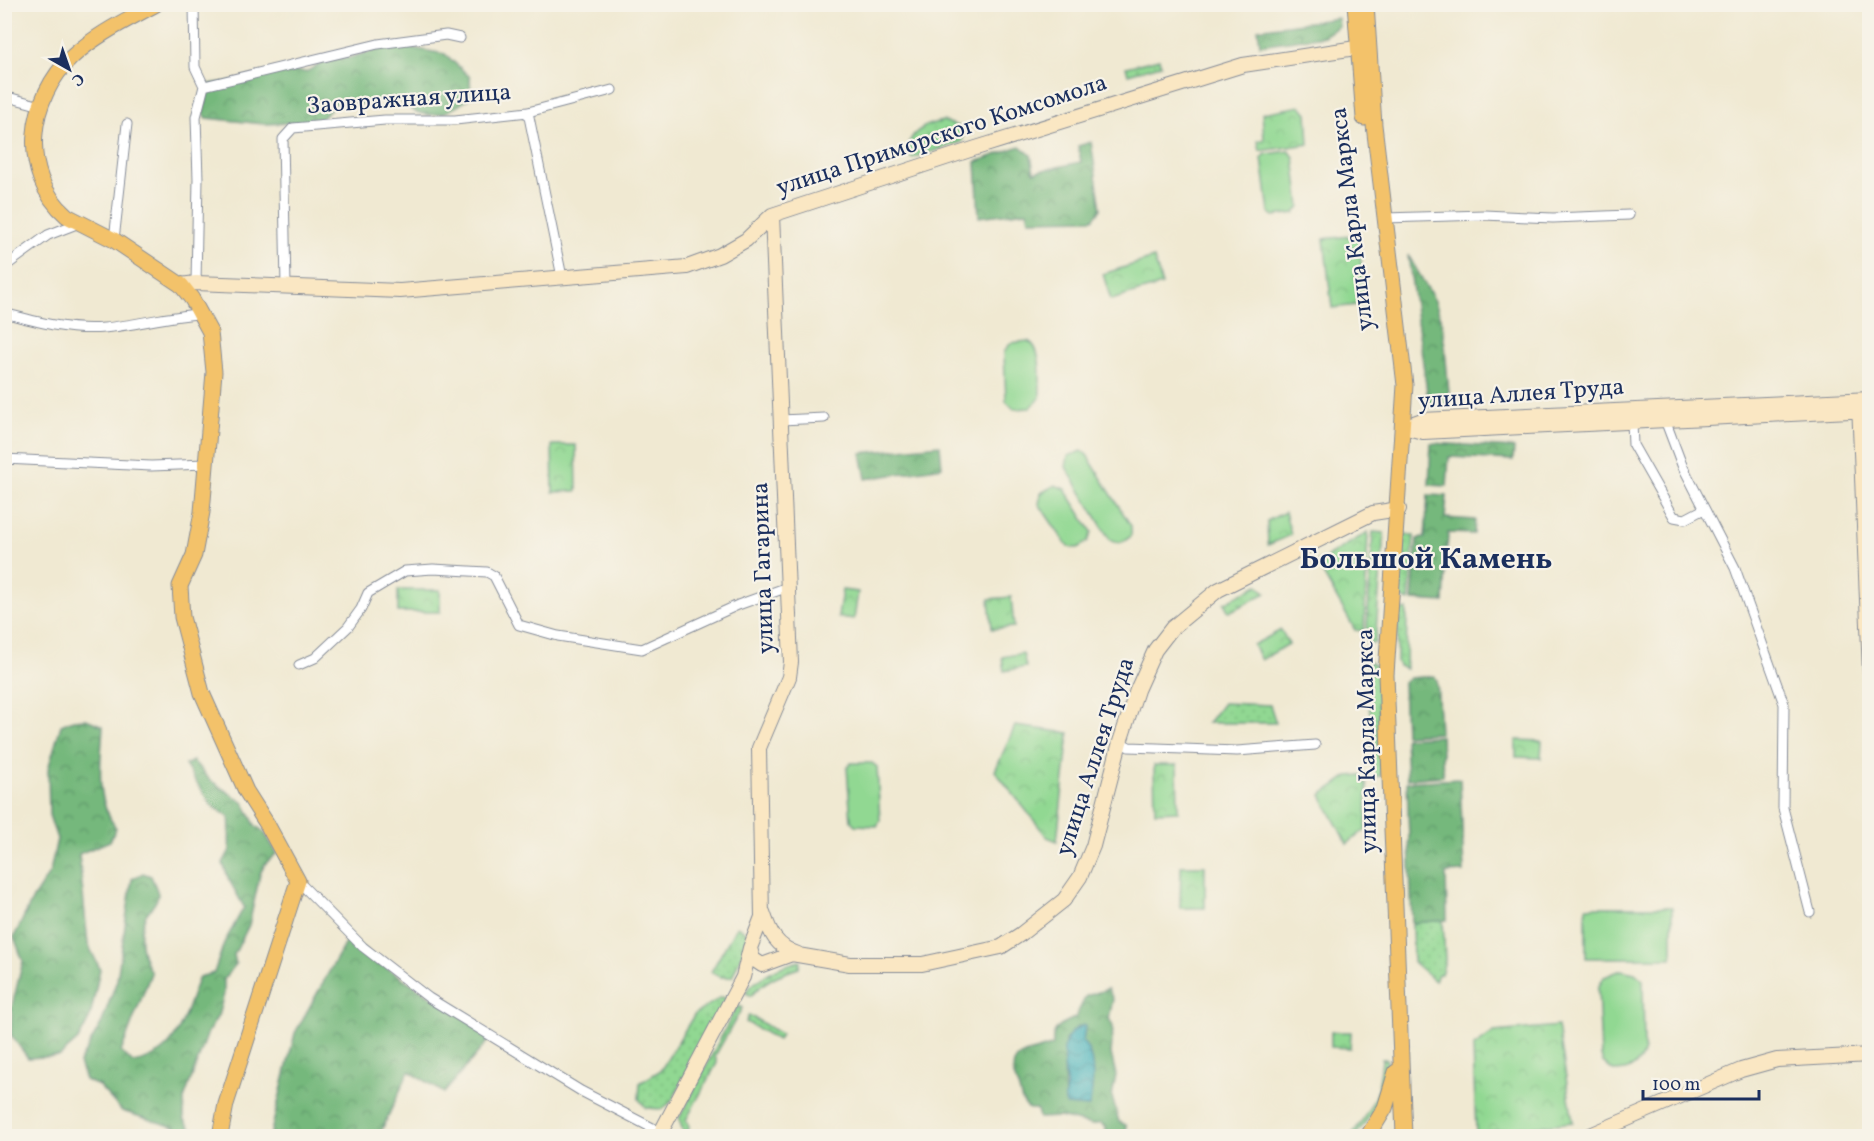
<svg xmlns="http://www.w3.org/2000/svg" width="1874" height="1141" font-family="Vollkorn,serif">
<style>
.grass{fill:url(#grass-dots);stroke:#568478;stroke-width:1.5}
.forest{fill:url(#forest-crowns);stroke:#48746d;stroke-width:1.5;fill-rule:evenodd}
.park{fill:url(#park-crowns);stroke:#568478;stroke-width:1.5}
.garden{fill:#91d892;stroke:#568478;stroke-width:1.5}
.water{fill:url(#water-waves);stroke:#2c6f8b;stroke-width:1.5}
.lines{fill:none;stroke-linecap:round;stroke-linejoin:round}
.street-casing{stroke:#868c98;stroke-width:11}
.secondary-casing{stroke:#868c98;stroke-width:16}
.primary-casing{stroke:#868c98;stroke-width:17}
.street{stroke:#fff;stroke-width:9}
.secondary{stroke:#fae7c3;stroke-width:14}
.primary{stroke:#f3c26a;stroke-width:15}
.labels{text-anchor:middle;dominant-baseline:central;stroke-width:4.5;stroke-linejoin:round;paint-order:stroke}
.street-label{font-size:24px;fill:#1b2f5e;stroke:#f7f3e8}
.district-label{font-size:30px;font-weight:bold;fill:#1b2f5e;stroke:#f7f3e8}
</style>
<defs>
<pattern id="grass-dots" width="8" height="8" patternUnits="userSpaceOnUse" patternTransform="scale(1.5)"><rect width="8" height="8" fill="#91d892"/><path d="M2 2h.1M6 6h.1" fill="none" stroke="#7cba80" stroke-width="1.8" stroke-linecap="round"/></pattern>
<pattern id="forest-crowns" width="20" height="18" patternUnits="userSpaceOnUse" patternTransform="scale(1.5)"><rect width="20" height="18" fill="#74b87c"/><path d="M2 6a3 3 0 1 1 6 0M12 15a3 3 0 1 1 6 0" fill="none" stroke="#5e9669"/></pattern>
<pattern id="park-crowns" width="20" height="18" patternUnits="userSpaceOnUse" patternTransform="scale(1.5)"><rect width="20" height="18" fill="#91d892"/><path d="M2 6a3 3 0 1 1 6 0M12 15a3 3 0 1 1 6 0" fill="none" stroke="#7cba80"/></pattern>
<pattern id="water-waves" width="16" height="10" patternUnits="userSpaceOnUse" patternTransform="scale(1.5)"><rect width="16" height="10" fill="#3eafb8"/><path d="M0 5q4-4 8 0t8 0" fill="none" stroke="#338f99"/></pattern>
</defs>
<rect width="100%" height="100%" fill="#f7f3e8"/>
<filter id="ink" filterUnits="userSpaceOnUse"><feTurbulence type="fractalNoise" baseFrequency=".0167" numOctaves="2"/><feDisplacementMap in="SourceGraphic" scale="12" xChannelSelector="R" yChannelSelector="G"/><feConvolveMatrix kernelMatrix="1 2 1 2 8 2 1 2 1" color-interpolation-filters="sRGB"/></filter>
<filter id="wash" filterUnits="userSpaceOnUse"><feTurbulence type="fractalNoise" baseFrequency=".008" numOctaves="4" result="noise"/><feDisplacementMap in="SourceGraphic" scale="24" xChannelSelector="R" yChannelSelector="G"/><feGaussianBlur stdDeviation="1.35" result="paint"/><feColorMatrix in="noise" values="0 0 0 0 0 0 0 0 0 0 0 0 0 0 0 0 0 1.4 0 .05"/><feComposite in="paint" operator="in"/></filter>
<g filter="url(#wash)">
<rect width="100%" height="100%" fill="#f0e9d2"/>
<path class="grass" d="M1159 59 1161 65 1128 74 1126 67Z
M943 121 961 127 964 132 962 142 912 158 909 156C904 134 925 124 943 121Z
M1373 532 1384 533 1375 643H1366Z
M1404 535H1414L1409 601 1399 597V594Z
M1258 585 1266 593 1229 612 1224 603Z
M1398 610H1407L1406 669 1399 666 1397 661Z
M1367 660 1375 666 1378 674 1381 776H1373Z
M1223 703 1270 705 1276 723H1208Z
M1443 920 1445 961 1441 974H1438L1435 981 1413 962 1412 923Z
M737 926 747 933V942L732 977H721L711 972Z
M800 961 799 968C780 974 764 980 751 996L745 992C760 976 778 966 800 961Z
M721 997 728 998 671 1102 662 1109 646 1108 639 1099 640 1083 661 1070 694 1015Z
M737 1006 742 1008 715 1056 717 1063 686 1120 689 1127 688 1132 684 1134 679 1119Z
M749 1015 781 1034 778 1040 746 1022Z
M1382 1059H1387C1386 1095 1376 1109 1355 1136H1351C1371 1109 1380 1094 1382 1059Z"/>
<path class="forest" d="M1338 18 1339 26 1324 36 1260 45 1258 29Z
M406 47 445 54 470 77 471 97C453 110 437 121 414 111 405 106 401 99 389 98 379 98 376 103 367 104 358 105 348 101 339 101L320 120 312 122 264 124 207 118 203 114 210 84 235 81 248 83 276 70 306 72 331 58H349L383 48Z
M1091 142 1101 209 1093 219 1029 220 1027 211 979 217 976 162 1020 146 1031 155 1034 172 1081 162 1078 146Z
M1408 255 1435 301 1443 326 1450 405 1429 406Z
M1431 443 1514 448 1513 460 1449 457 1447 486 1429 485Z
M940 445 942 467 866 479 861 453Z
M1428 495 1447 496 1445 518 1475 520 1474 534 1448 533 1444 602 1412 600 1417 539 1425 538Z
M1434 676 1437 680 1440 733 1405 735 1403 682 1410 678Z
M86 719 103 726C101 762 94 798 116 828L110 841 79 854 88 944 100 969 90 1017 78 1040 60 1056 28 1058 11 1035 12 1006 23 961 14 937 33 898 50 872 57 839 49 815 48 769 61 725 73 720Z
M1441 736 1443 776 1407 779 1405 738Z
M193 761 210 780 244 803 255 825 264 832 277 853 265 864 260 874 249 925 234 955 236 964 224 979V994L218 1016 208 1032 184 1099V1119L196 1136H178L174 1127 122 1111 99 1086 85 1080 79 1063 102 1022 117 980 132 879 143 873 151 876C153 881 157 889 158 894 158 903 150 908 146 915 136 935 141 955 151 973L121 1052 133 1063C180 1055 183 1015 199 977L214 973 224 943 244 907 228 878 223 863 230 850C228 839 231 829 229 817L211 805 185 765Z
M1460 779 1464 872 1446 873 1447 920 1412 923 1407 782Z
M349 936 376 961 492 1036 444 1093 409 1071 379 1136H270L295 1033Z
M1108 989 1113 999 1109 1018 1113 1027 1111 1054 1116 1075 1112 1097 1119 1122 1126 1125V1136H1105L1106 1129 1101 1123 1092 1125 1060 1117 1039 1118 1037 1109H1029C1019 1101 1022 1095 1017 1084 1003 1050 1031 1055 1053 1045 1051 1028 1061 1024 1075 1018L1086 996ZM1085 1025 1083 1042C1097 1058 1093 1088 1088 1107L1066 1104C1063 1096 1065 1053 1065 1040L1077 1027Z"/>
<path class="park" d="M1301 106 1307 113 1309 144 1260 151 1258 141 1264 139 1262 113Z
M1358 235 1366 304 1332 308 1324 239Z
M1154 258 1162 285 1111 300 1103 274Z
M552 445H576L577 491 553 492Z
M1285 512 1291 535 1268 545 1267 521Z
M1368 532 1364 631 1355 630 1317 563Z
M440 590V612H398V590Z
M842 590 858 592 854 619 838 617Z
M1011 597 1014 627 992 629 989 599Z
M1281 630 1289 644 1261 660 1253 645Z
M1023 653 1026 667 1004 671 1002 657Z
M1015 726 1069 733 1057 841 1047 837 995 771Z
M1516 740 1542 741 1541 758 1516 757Z
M1154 765H1177L1178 811 1155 812Z
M1361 775 1367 786 1366 829 1347 844 1321 795 1348 776Z
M1181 866H1205V908H1180Z
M1558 1026 1573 1122 1476 1133 1473 1047 1494 1032Z
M1331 1032H1351L1350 1048 1331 1047Z"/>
<path class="garden" d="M1289 151 1294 157 1300 207 1295 213 1274 216 1269 212 1262 158 1266 154Z
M1028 341C1044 348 1039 383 1040 398L1030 408 1014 409 1006 401 1004 352 1011 343Z
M1082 451 1087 455 1131 526V535C1126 542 1118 545 1110 540L1066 467 1068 456Z
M1055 485 1065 489 1092 532 1088 541 1078 548 1068 547 1039 504 1041 493Z
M851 763H872L877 767 880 821 877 826 855 825 851 821 847 768Z
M1586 907H1672V958H1586Z
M1621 970 1635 973 1643 980 1644 1050C1640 1067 1629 1071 1613 1071L1603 1062 1601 1056 1598 988 1604 977Z"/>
<path class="water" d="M1085 1025 1083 1042C1097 1058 1093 1088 1089 1107L1066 1105C1062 1096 1068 1090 1066 1081 1063 1060 1058 1032 1085 1025Z"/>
</g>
<g filter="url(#ink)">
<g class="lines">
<g class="street-casing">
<path id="street" d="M194 4 195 67 204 86 196 117 198 179 196 283
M204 86 378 44 446 35 460 38
M4 96 41 106
M528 112 562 277
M1385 218 1484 215 1553 218 1629 215
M114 240 127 124
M4 267 48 235 79 223
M286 286 283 139 293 128 385 120H455L528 112 612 90
M4 313C37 322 70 331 104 328 136 325 168 316 200 314
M781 420 824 418
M1665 420 1682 465 1735 568 1784 704 1783 808 1810 912
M1632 422 1633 445 1674 517 1685 519 1704 509
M4 459 151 466 206 464
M299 665 315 658 348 627 361 609 368 593 405 571 433 569 487 572 494 576 519 625 558 636 642 649 738 605 788 587
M1120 742 1129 747 1237 751 1315 745
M298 881 363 947 429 998 581 1091 668 1136"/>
</g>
<g class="secondary-casing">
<path id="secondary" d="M181 285 196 283 400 291 687 267 720 255 746 240 772 215 976 148 1243 65 1369 46
M1859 403 1870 674
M1403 427 1422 420 1870 399
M1403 427 1423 432 1870 410
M763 912C770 933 776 947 798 954
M750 948 753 959 762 965 792 954 850 964H922L1001 947 1021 934 1064 900 1080 877 1093 846 1120 742 1137 690 1155 650 1172 628 1218 590 1373 513 1399 509
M661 1132 743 977 750 948 762 917 759 748 789 677 791 662 772 215
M1588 1136 1741 1070 1777 1060 1870 1055"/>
</g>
<g class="primary-casing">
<path id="primary" d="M156 4C127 20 97 34 73 56 28 97 18 174 67 216L114 240 181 285 192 299 210 332 214 372 202 512 194 555 180 586 182 617 202 693 246 791 267 824 298 881 226 1104 220 1136
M1355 4 1364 118
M1366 4 1374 125 1405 385 1386 675 1404 1136
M1368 1136 1385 1108 1396 1072"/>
</g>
<use href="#street" class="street"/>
<use href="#secondary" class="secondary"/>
<use href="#primary" class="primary"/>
</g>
</g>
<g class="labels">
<g class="street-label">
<text transform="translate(409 100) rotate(-4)">Заовражная улица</text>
<text transform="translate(942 136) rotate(-18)">улица Приморского Комсомола</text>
<text transform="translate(1353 219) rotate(-97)">улица Карла Маркса</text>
<text transform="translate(1521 395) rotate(-4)">улица Аллея Труда</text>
<text transform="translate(764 568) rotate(-92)">улица Гагарина</text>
<text transform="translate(1368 741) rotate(-91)">улица Карла Маркса</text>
<text transform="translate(1096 757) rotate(-72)">улица Аллея Труда</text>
</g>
<g class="district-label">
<text x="1426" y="560">Большой Камень</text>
</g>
</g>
<rect width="1874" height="1141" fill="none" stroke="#f7f3e8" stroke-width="24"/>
<g transform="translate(69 69) rotate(140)" stroke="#f7f3e8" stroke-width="4.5" paint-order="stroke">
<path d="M0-4.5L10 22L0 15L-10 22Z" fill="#1b2f5e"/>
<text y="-9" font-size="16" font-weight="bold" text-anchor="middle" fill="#1b2f5e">С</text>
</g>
<path d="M1643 1090v9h116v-9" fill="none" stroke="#1b2f5e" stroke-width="3"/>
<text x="1652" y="1090" font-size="18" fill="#1b2f5e" stroke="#f7f3e8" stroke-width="4.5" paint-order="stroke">100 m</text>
</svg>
